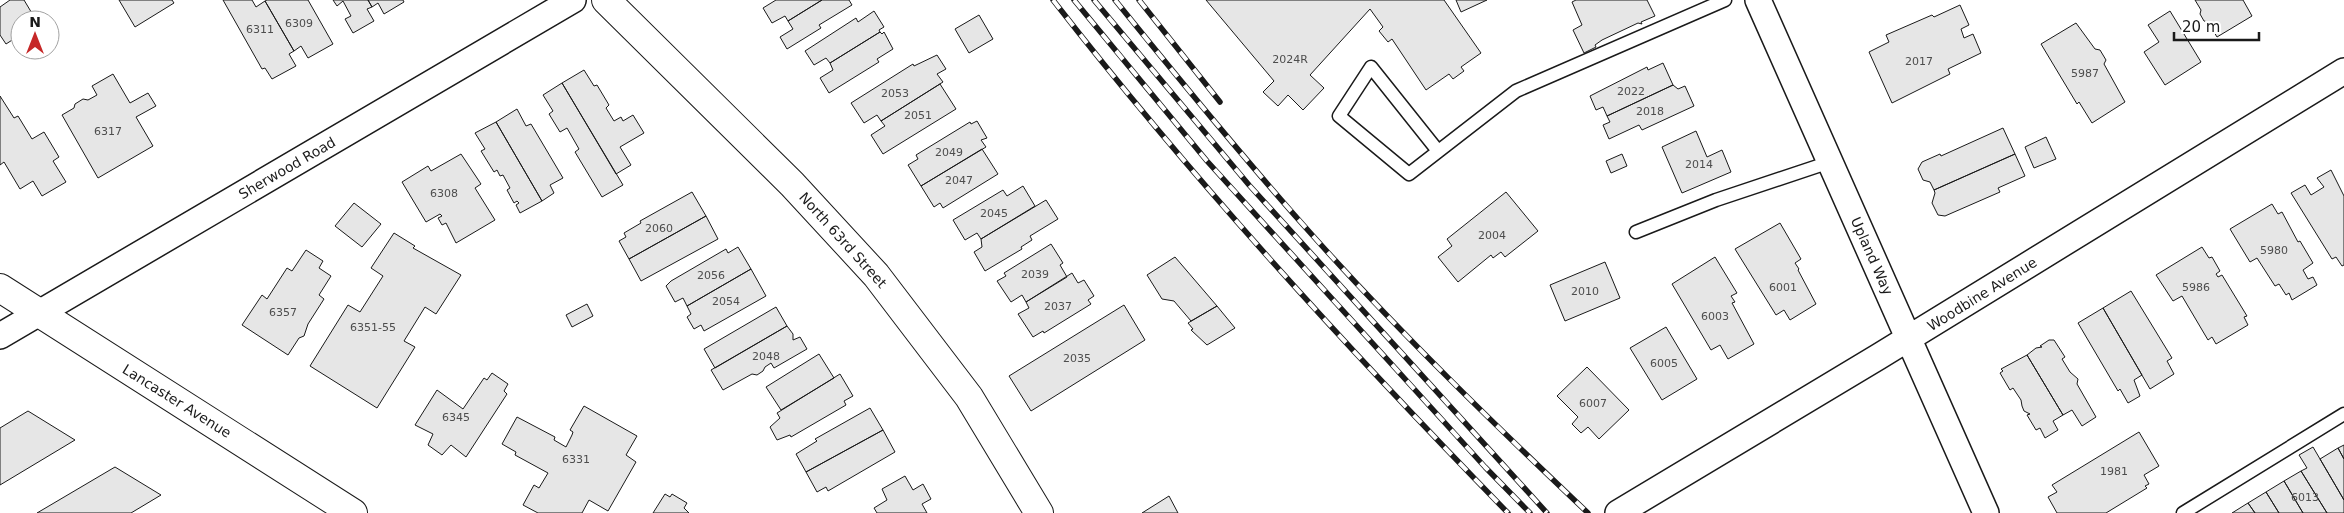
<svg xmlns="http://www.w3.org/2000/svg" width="2344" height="513" font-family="'DejaVu Sans',sans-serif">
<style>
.building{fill:#e6e6e6;stroke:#1a1a1a}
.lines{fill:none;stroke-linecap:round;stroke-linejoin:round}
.lane-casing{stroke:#1a1a1a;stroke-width:15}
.street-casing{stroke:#1a1a1a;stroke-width:28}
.primary-casing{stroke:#1a1a1a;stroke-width:30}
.highway-casing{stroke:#1a1a1a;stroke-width:30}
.lane{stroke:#fff;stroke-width:12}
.street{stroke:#fff;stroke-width:25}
.primary{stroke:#fff;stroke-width:28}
.highway{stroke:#fff;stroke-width:28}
.rail-casing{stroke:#1a1a1a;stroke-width:5.5}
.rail{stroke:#fff;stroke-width:4;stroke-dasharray:11;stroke-linecap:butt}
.labels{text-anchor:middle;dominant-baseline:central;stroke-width:4;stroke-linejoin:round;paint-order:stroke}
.number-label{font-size:11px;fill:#4d4d4d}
.street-label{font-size:14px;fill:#1a1a1a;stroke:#fff}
</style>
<rect width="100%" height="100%" fill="#fff"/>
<path class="building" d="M10 0H24L36 20H20V35L6 44 0 35V7Z
M119 0H172L174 3 135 27Z
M223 0H252L256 7 265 1 294 51 289 54 296 66 272 79 265 68 262 69Z
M267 0H308L333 44 308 58 301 46 294 51 265 1Z
M333 0H368L372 7 367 9 374 21 353 33 345 19 351 16 343 1 337 6Z
M368 0H403L404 2 384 14 378 3 372 7Z
M776 0H822L788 21 785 16 772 23 763 8Z
M822 0H849L852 5 819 25 821 28 787 49 780 37 793 29 788 21Z
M1206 0H1444L1481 53 1461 67 1464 71 1453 79 1449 74 1426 90 1392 39 1388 42 1379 31 1383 27 1370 9 1310 75 1324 88 1303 110 1288 95 1278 106 1263 92 1274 81Z
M1456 0H1487L1461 12Z
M1576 0H1647L1655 16 1641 22 1642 24 1638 23 1602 40 1595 45 1596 47 1584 53 1573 30 1582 25 1572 2Z
M2195 0H2243L2252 16 2217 37 2208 22 2204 21 2200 14 2201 10Z
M1960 5 1969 25 1961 29 1964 38 1973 34 1981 53 1948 69 1950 74 1892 103 1869 52 1889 42 1886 35 1932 15 1934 17Z
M874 11 884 27 879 30 880 32 830 63 826 58 814 65 805 51 856 18 858 22Z
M2170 11 2201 62 2165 85 2144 52 2159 42 2148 25Z
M979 15 993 39 969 53 955 29Z
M2076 23 2095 49 2100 50 2106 60 2104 64 2125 102 2092 123 2079 102 2077 104 2041 44Z
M880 32 882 34 884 32 893 49 877 59 879 62 829 93 820 78 833 70 830 63Z
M937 55 946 69 937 74 943 82 881 121 877 115 864 123 851 103 913 64 914 66Z
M1663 63 1673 85 1607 116 1603 107 1596 110 1590 96 1647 67 1648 70Z
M584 70 594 86 597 85 609 105 606 108 614 121 621 117 623 121 633 115 644 133 620 147 631 165 616 174 562 83Z
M113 74 130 103 148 93 156 106 136 117 153 146 98 178 62 115 74 108 75 104 83 99 88 100 97 95 92 86Z
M562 83 623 185 602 197 575 152 579 149 567 128 560 132 549 114 553 111 543 95Z
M940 84 956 109 883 154 871 135 885 126 881 121Z
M1673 85 1678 89 1685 86 1694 106 1642 130 1639 125 1609 139 1603 125 1610 122 1607 116Z
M0 96 14 118 18 116 32 139 44 132 59 157 53 161 66 182 42 196 33 181 20 189 4 162 0 165Z
M517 109 526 126 531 124 563 178 550 185 554 193 542 201 496 122Z
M977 121 987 138 981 140 986 147 921 186 908 165 918 159 916 155 970 122 971 124Z
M496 122 542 201 520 213 516 205 519 203 517 201 514 203 507 190 510 188 503 175 500 176 497 170 494 172 481 151 485 149 475 133Z
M2003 128 2015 154 1934 190 1930 182 1923 180 1918 169 1922 162 1940 154 1941 156Z
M1696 131 1707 157 1722 150 1731 172 1682 193 1662 147Z
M2046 137 2056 159 2034 168 2025 147Z
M982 149 998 174 943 208 940 203 934 207 921 186Z
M461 154 481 184 475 188 495 220 456 243 446 223 442 225 438 218 442 216 440 214 426 222 402 182 428 166 431 171Z
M1622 154 1627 166 1611 173 1606 161Z
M2015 154 2025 176 1998 188 2000 192 1945 216 1938 215 1932 203 1935 193 1934 190Z
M2331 170 2344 196V265L2342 266 2336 257 2332 259 2291 193 2305 185 2311 195 2324 187 2317 178Z
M1023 186 1035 206 981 239 977 233 965 240 953 220 1003 190 1007 196Z
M692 192 706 216 629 259 619 241 626 237 624 233 641 223 640 221Z
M1506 192 1538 231 1505 257 1501 252 1493 258 1491 255 1458 282 1438 257 1452 246 1447 239Z
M1046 200 1058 219 1030 236 1032 240 1021 247 1022 249 985 271 974 252 982 247 981 239Z
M354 203 381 224 362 247 335 226Z
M2272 204 2278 214 2282 212 2298 242 2300 241 2313 263 2303 270 2308 279 2313 277 2317 285 2292 300 2289 293 2286 295 2279 284 2275 286 2257 258 2250 262 2230 229Z
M706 216 718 239 641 281 629 259Z
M1780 223 1801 259 1795 263 1799 269 1798 270 1816 304 1790 320 1784 310 1776 315 1735 249Z
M394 233 415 246 413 248 461 275 436 314 425 307 404 341 415 347 377 408 310 366 348 305 360 312 383 276 371 268Z
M1051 244 1063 263 1060 265 1067 277 1026 302 1022 295 1011 302 997 281 1006 276 1004 273Z
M738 247 751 269 687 306 683 298 675 302 666 286 671 281 726 249 728 253Z
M2202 247 2209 258 2212 257 2220 271 2216 274 2218 277 2222 275 2247 316 2244 317 2248 325 2216 344 2212 337 2208 340 2182 296 2173 301 2156 275Z
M306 250 323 261 319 268 331 276 319 295 324 299 308 324 304 336 299 338 288 355 242 325 262 295 267 299 287 268 292 271Z
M1175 257 1217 306 1191 321 1174 301 1162 299 1147 275Z
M1715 257 1737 293 1731 296 1735 302 1732 303 1754 344 1728 359 1720 345 1711 350 1672 284Z
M1605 262 1620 298 1565 321 1550 285Z
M751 269 766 296 704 331 701 325 694 329 687 317 691 314 687 306Z
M1072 273 1078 283 1084 280 1094 296 1088 300 1091 304 1044 333 1043 331 1033 337 1018 314 1029 308 1026 302Z
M2131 291 2172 358 2167 361 2174 374 2150 389 2103 308Z
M587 304 593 316 572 327 566 315Z
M1124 305 1145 340 1031 411 1009 376Z
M1217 306 1235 328 1207 345 1191 330 1193 329 1188 323Z
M776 307 787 326 715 368 704 349Z
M2103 308 2142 375 2134 380 2140 396 2128 403 2120 389 2118 391 2078 323Z
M787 326 793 334V340L800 337 807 349 774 368 771 363 765 367 763 371 757 375 752 374 723 390 711 370Z
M1666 327 1697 379 1662 400 1630 348Z
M2049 340H2054L2065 357 2062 359 2070 372 2078 379 2077 384 2096 417 2082 426 2072 410 2063 415 2027 355 2036 348 2042 347 2040 346Z
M819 354 834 378 781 410 766 387Z
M2027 355 2063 415 2053 421 2058 430 2045 438 2040 428 2036 430 2027 415 2030 414 2024 411 2022 406 2021 400 2013 388 2010 390 2000 373 2003 371 2001 369Z
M1587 367 1629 410 1599 439 1588 427 1581 433 1572 424 1578 417 1557 396Z
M492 373 508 384 504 391 507 394 466 457 451 445 442 455 428 445 433 434 415 425 437 390 463 409 484 378 487 380Z
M840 374 853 396 844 401 846 405 791 437 790 435 777 440 770 427 780 418 777 413Z
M584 406 637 436 626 455 636 462 608 511 589 500 582 513H538L523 505 534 485 539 488 548 473 515 455 516 452 502 444 517 417 555 437 554 440 566 447 572 435 573 432 570 430Z
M870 408 883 430 806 472 796 454 817 441 815 439Z
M28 411 75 440 0 485V428Z
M883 430 895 452 828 491 826 487 817 492 806 472Z
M2139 432 2159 466 2144 475 2149 484 2145 486 2147 488 2106 513H2057L2048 497 2057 492 2052 485Z
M2344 445V459L2338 448Z
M2313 447 2344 500V513H2327L2301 471 2307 468 2299 455Z
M2338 448 2344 459V500L2320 459Z
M115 467 161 495 131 513H37Z
M2301 471 2327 513H2303L2284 481Z
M905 476 913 490 923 484 931 499 922 504 927 513H877L874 508 887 500 882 489Z
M2284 481 2303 513H2279L2266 492Z
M2266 492 2279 513H2255L2248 503Z
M665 494 670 497 672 494 687 503 684 508 689 513H653Z
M1169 496 1178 513H1142Z
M2248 503 2255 513H2232Z"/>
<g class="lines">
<g class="lane-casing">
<path id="lane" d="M1438 151 1371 67 1339 116 1409 174 1516 91 1725 0
M1636 232 1716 200 1830 162
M2183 513 2344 414"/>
</g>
<g class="street-casing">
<path id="street" d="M1758 0 1986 513
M0 336 573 0
M1618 513 1878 357 2344 71"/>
</g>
<g class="primary-casing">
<path id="primary" d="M606 0 792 184 876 275 969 397 1039 513"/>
</g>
<g class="highway-casing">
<path id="highway" d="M0 288 353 513"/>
</g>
<use href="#lane" class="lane"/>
<use href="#street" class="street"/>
<use href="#primary" class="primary"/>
<use href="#highway" class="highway"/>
<g class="rail-casing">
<path id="rail" d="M1053 0C1193 180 1349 350 1508 513
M1074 0 1207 161 1485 467 1530 513
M1094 0 1249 185 1547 513
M1115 0C1180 80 1245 160 1314 237 1400 333 1494 424 1588 513
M1139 0 1220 102"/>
</g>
<use href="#rail" class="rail"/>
</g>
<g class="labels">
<g class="number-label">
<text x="299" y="23">6309</text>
<text x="260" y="29">6311</text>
<text x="1290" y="59">2024R</text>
<text x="1919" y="61">2017</text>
<text x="2085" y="73">5987</text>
<text x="1631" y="91">2022</text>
<text x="895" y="93">2053</text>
<text x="1650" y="111">2018</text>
<text x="918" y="115">2051</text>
<text x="108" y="131">6317</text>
<text x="949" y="152">2049</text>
<text x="1699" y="164">2014</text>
<text x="959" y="180">2047</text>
<text x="444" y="193">6308</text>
<text x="994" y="213">2045</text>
<text x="659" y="228">2060</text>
<text x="1492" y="235">2004</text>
<text x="2274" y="250">5980</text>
<text x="1035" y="274">2039</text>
<text x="711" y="275">2056</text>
<text x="1783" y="287">6001</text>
<text x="2196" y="287">5986</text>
<text x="1585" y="291">2010</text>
<text x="726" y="301">2054</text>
<text x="1058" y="306">2037</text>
<text x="283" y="312">6357</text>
<text x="1715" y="316">6003</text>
<text x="373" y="327">6351-55</text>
<text x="766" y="356">2048</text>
<text x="1077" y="358">2035</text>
<text x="1664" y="363">6005</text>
<text x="1593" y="403">6007</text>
<text x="456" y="417">6345</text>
<text x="576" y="459">6331</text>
<text x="2114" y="471">1981</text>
<text x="2305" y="497">6013</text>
</g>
<g class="street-label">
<text transform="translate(287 168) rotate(-30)">Sherwood Road</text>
<text transform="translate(843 240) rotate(48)">North 63rd Street</text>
<text transform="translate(1872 256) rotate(66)">Upland Way</text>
<text transform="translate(1982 294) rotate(-32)">Woodbine Avenue</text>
<text transform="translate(177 401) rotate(32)">Lancaster Avenue</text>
</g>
</g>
<g transform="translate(35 35)"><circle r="24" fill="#ffffff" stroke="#a3a3a3"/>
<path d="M0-4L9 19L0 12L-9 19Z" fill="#c62828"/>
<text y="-8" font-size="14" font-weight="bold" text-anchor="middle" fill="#1a1a1a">N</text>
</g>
<path d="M2174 32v8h85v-8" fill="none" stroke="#1a1a1a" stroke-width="2.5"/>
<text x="2182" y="32" font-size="15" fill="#1a1a1a" stroke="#ffffff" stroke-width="4" paint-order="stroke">20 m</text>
</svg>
